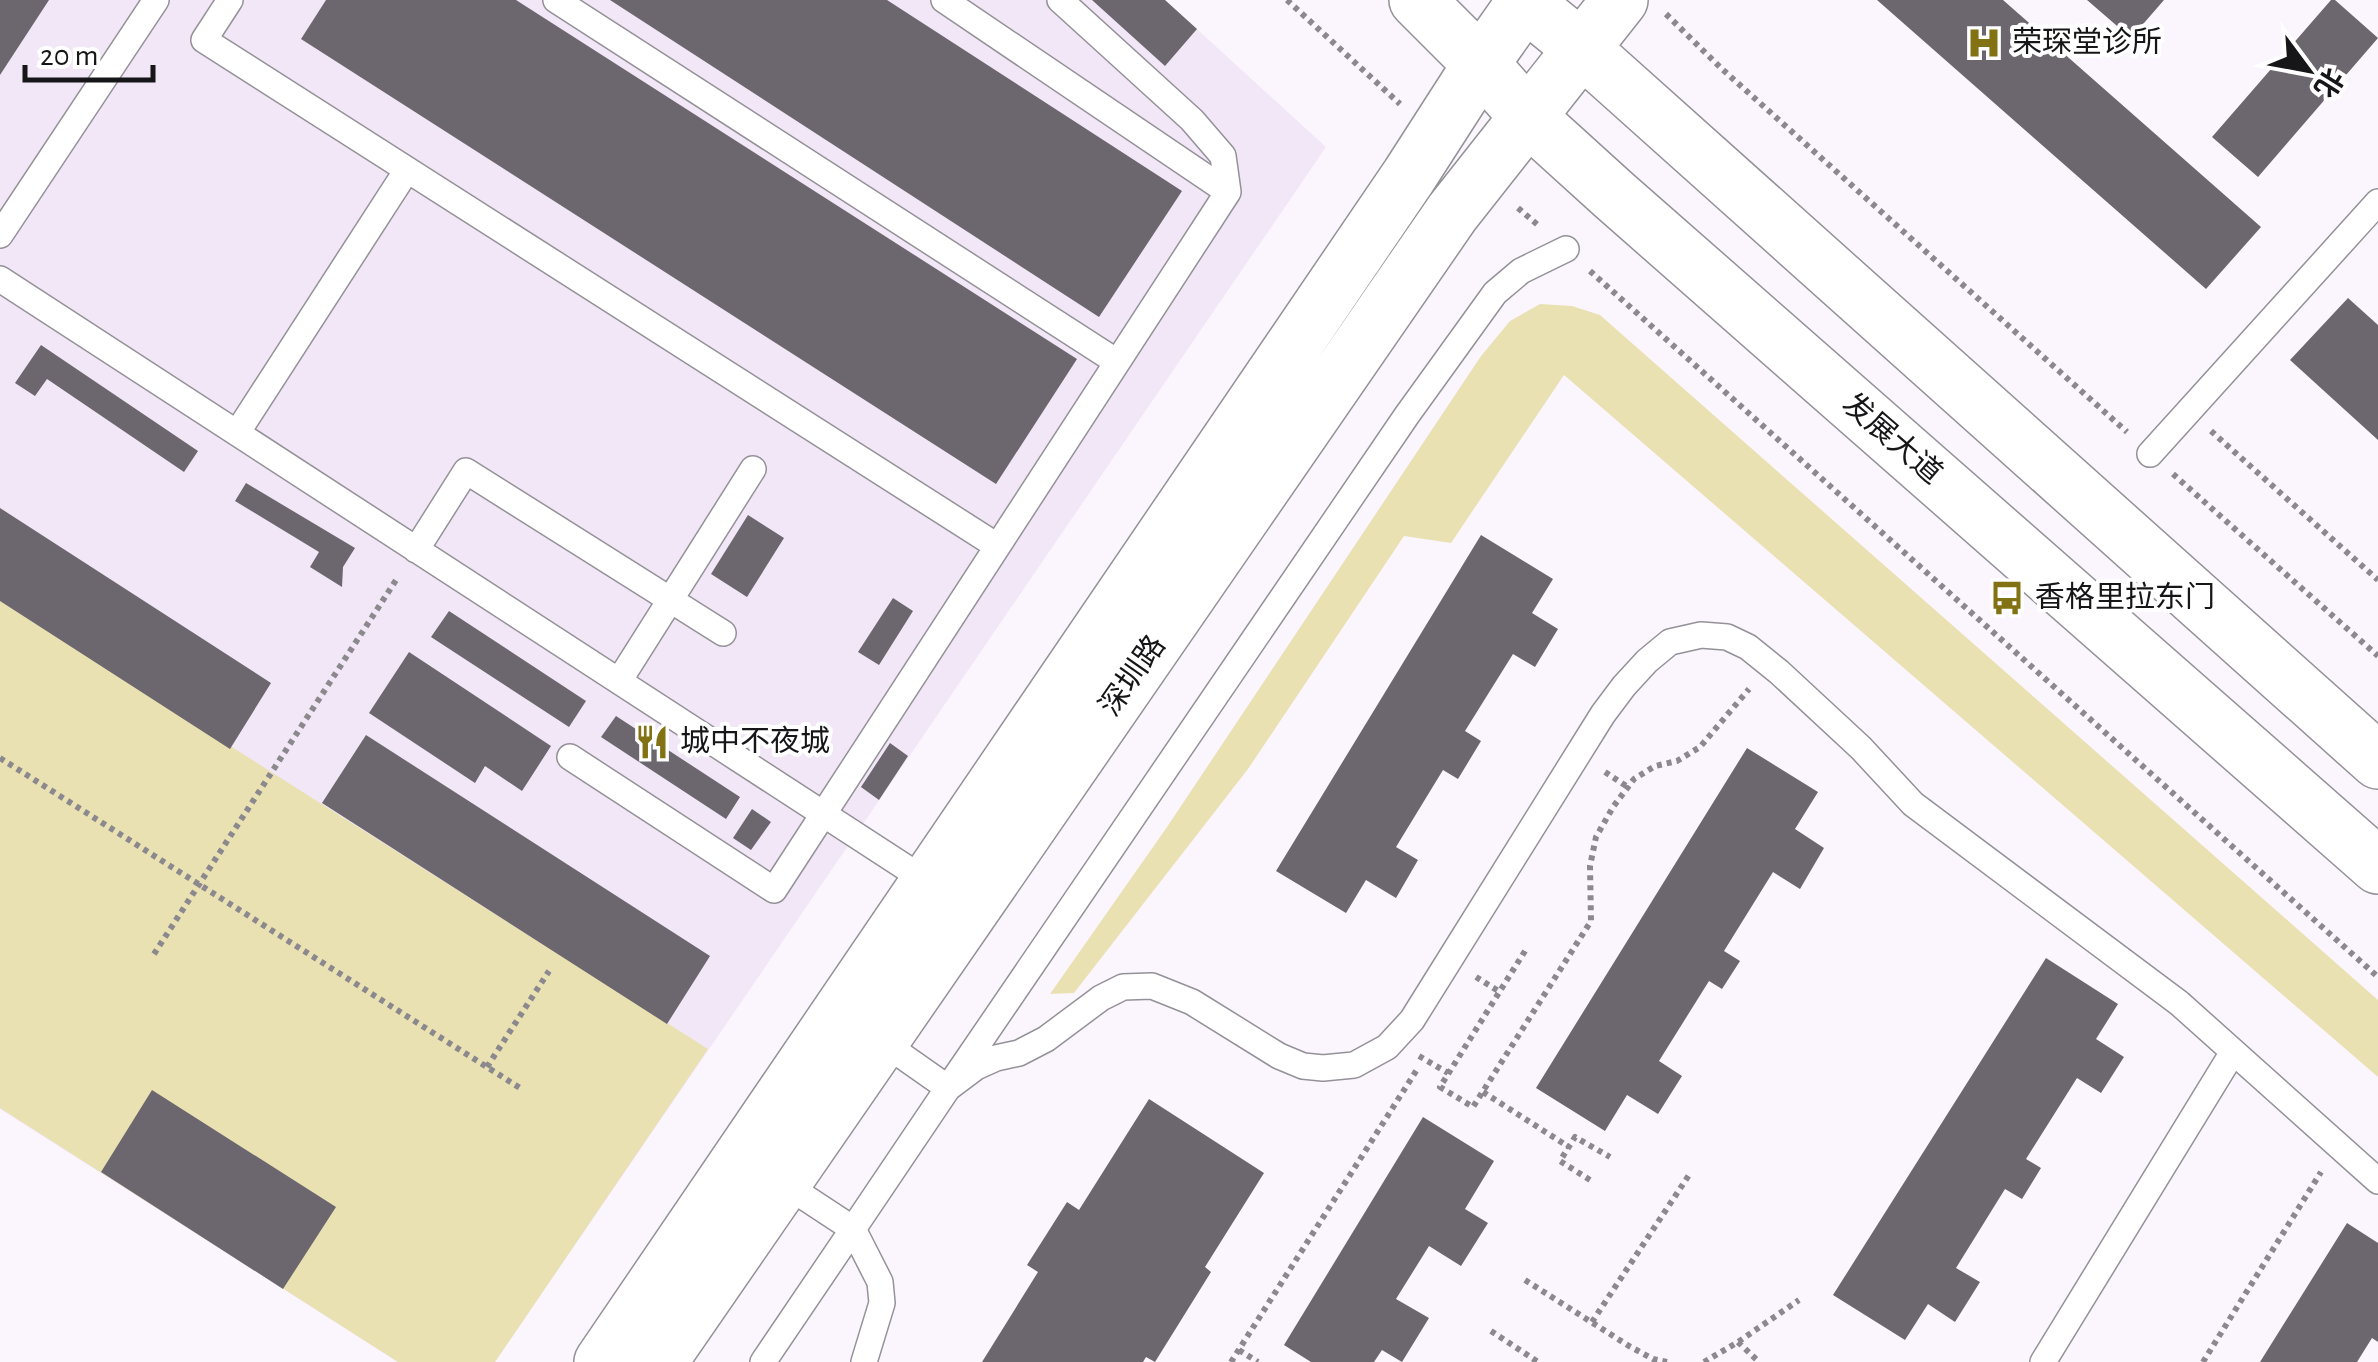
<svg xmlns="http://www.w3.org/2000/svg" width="2378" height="1362" font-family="'Alegreya Sans','Noto Sans SC',sans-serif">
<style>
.built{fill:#f1e7f6}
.green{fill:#eae1b3}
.building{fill:#6c676e}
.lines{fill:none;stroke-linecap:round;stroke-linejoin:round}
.lane-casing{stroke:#959198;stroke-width:28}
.secondary-casing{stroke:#959198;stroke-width:58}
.primary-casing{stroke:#959198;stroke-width:58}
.path{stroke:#8c898e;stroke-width:6;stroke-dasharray:5 5;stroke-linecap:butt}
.lane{stroke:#fff;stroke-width:25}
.secondary{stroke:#fff;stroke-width:55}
.primary{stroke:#fff;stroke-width:55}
.labels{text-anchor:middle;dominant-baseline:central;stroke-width:8;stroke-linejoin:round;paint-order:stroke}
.poi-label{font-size:30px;fill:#161517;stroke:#fff;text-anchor:start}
.street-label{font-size:30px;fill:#161517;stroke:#fff}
</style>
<rect width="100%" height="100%" fill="#fbf6fe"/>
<path class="built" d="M0 0H1165L1326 147 495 1362H398L0 1109Z"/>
<path class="green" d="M1540 304 1572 306 1600 315 2378 1000V1077L1564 375 1451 543 1404 536 1248 769 1074 993 1050 994 1167 827 1481 356 1510 321Z
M0 600 708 1049 495 1362H398L0 1108Z"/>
<path class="building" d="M0 0H49L0 75Z
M326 0H516L1077 359 996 484 301 39Z
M610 0H887L1182 191 1099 317Z
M1092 0H1165L1197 29 1165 66Z
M1877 0H2003L2261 227 2206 289Z
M2087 0H2164L2131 38Z
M2331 0H2335L2378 38 2258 177 2212 137Z
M2348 298 2378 325V440L2290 360Z
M41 345 198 451 184 472 47 379 35 396 15 383Z
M246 483 355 548 343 567 342 587 310 567 319 552 235 501Z
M0 508 271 683 230 749 0 601Z
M748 515 784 538 747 597 711 574Z
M1481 535 1553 579 1532 613 1558 629 1535 667 1513 654 1465 731 1481 741 1458 779 1443 770 1396 847 1418 860 1396 898 1366 880 1346 913 1276 871Z
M893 598 913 611 879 665 858 652Z
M449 611 586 701 569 727 431 637Z
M409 652 551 746 522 791 485 766 475 783 369 713Z
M616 716 740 797 726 819 601 737Z
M366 735 710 956 667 1024 322 803Z
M890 743 908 756 879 800 861 787Z
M1747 748 1818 792 1795 829 1824 848 1800 889 1773 872 1724 951 1740 961 1722 989 1709 981 1659 1061 1682 1076 1658 1114 1627 1095 1605 1131 1536 1088Z
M752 809 771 822 751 850 733 838Z
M2046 958 2118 1004 2096 1039 2124 1057 2101 1093 2077 1078 2026 1159 2041 1168 2022 1199 2005 1189 1956 1268 1980 1282 1955 1322 1928 1304 1905 1340 1833 1295Z
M152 1090 336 1207 283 1289 101 1172Z
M1149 1099 1264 1173 1205 1267 1211 1272 1155 1362 1146 1357 1143 1362H982L1038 1272 1027 1265 1067 1202 1079 1210Z
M1423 1117 1494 1161 1465 1209 1488 1223 1461 1266 1429 1246 1396 1299 1429 1318 1402 1362 1382 1350 1374 1362H1311L1284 1345Z
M2347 1223 2378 1243V1342L2372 1338 2357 1362H2260Z"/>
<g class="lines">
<g class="lane-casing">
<path id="lane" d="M230 0 204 40 997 546
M556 0 1117 362
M944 0 1228 192
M0 235 156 0
M0 279 928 882
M237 433 407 170
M2150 454 2378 202
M416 550 466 471 723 633
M619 681 753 469
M570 757 774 890 1228 192 1223 156 1192 120 1060 0
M881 1041 948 1088 1407 415 1495 293 1521 271 1566 249
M763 1362 853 1229 783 1183
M864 1362 882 1303 880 1282 853 1229 948 1088 976 1067 996 1058 1019 1053 1046 1039 1101 998 1123 987 1152 986 1192 1002 1279 1056 1303 1066 1323 1068 1354 1065 1387 1047 1412 1020 1603 714 1624 686 1647 661 1670 642 1701 635 1727 637 1748 647 1779 672 1861 748 1913 804 2179 1003 2378 1181
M2043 1362 2233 1052"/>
</g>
<g class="secondary-casing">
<path id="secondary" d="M602 1362 1409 176 1481 64 1526 0
M659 1362 1452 213 1620 0"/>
</g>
<g class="primary-casing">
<path id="primary" d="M1417 0 1481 64 1528 117 1614 195 2378 866
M1522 0 1581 48 2378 761"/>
</g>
<path class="path" d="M1287 0 1400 104
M1666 14 1722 69 2127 432
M1518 208 1539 226
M1590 271 2378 977
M2211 431 2378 580
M2173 474 2378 656
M0 758 520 1088
M1605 772 1629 788
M1525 951 1440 1087 1473 1107 1591 921 1590 866 1596 837 1613 807 1634 779 1655 766 1677 761 1700 747 1749 689
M154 954 398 577
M1476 977 1500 992
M1419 1056 1448 1073
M487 1067 549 971
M1483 1092 1569 1147
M1590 1180 1560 1161 1575 1137 1610 1157
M1525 1280 1629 1346 1653 1359 1667 1362
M1592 1322 1691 1172
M1491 1331 1538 1362
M1738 1342 1759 1362
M1239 1350 1258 1362
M1231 1362 1418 1068
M1704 1362 1738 1342 1799 1300
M2203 1362 2321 1172"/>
<use href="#lane" class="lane"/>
<use href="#secondary" class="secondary"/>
<use href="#primary" class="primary"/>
</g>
<defs>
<g id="hospital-bare" transform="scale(2.7)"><path d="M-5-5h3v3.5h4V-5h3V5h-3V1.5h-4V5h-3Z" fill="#827213" stroke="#fff" stroke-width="2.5" paint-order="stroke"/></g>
<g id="bus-bare" transform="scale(2.7)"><path d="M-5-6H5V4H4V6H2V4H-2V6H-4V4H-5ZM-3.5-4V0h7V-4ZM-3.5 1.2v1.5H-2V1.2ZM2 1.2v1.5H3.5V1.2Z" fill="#827213" stroke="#fff" stroke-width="2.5" paint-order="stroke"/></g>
<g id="restaurant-bare" transform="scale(2.7)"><path d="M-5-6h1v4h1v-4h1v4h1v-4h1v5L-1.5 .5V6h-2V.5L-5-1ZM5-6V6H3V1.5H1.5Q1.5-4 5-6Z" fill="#827213" stroke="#fff" stroke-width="2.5" paint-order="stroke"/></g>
</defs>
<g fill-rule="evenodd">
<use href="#hospital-bare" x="1984" y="43"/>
<use href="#bus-bare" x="2007" y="598"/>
<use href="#restaurant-bare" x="652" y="742"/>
</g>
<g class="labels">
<g class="poi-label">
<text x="2012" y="43">荣琛堂诊所</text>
<text x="2035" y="598">香格里拉东门</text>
<text x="680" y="742">城中不夜城</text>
</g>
<g class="street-label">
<text transform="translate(1892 439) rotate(41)">发展大道</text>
<text transform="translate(1133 676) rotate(-55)">深圳路</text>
</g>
</g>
<g transform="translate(2308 70) rotate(122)" stroke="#ffffff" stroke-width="8" paint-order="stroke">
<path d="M0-8L18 38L0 25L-18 38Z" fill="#161517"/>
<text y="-15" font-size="28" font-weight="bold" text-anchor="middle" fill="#161517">北</text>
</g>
<path d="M25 65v15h128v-15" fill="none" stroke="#161517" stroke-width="5"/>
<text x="40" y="65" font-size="30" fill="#161517" stroke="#ffffff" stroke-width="8" paint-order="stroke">20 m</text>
</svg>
